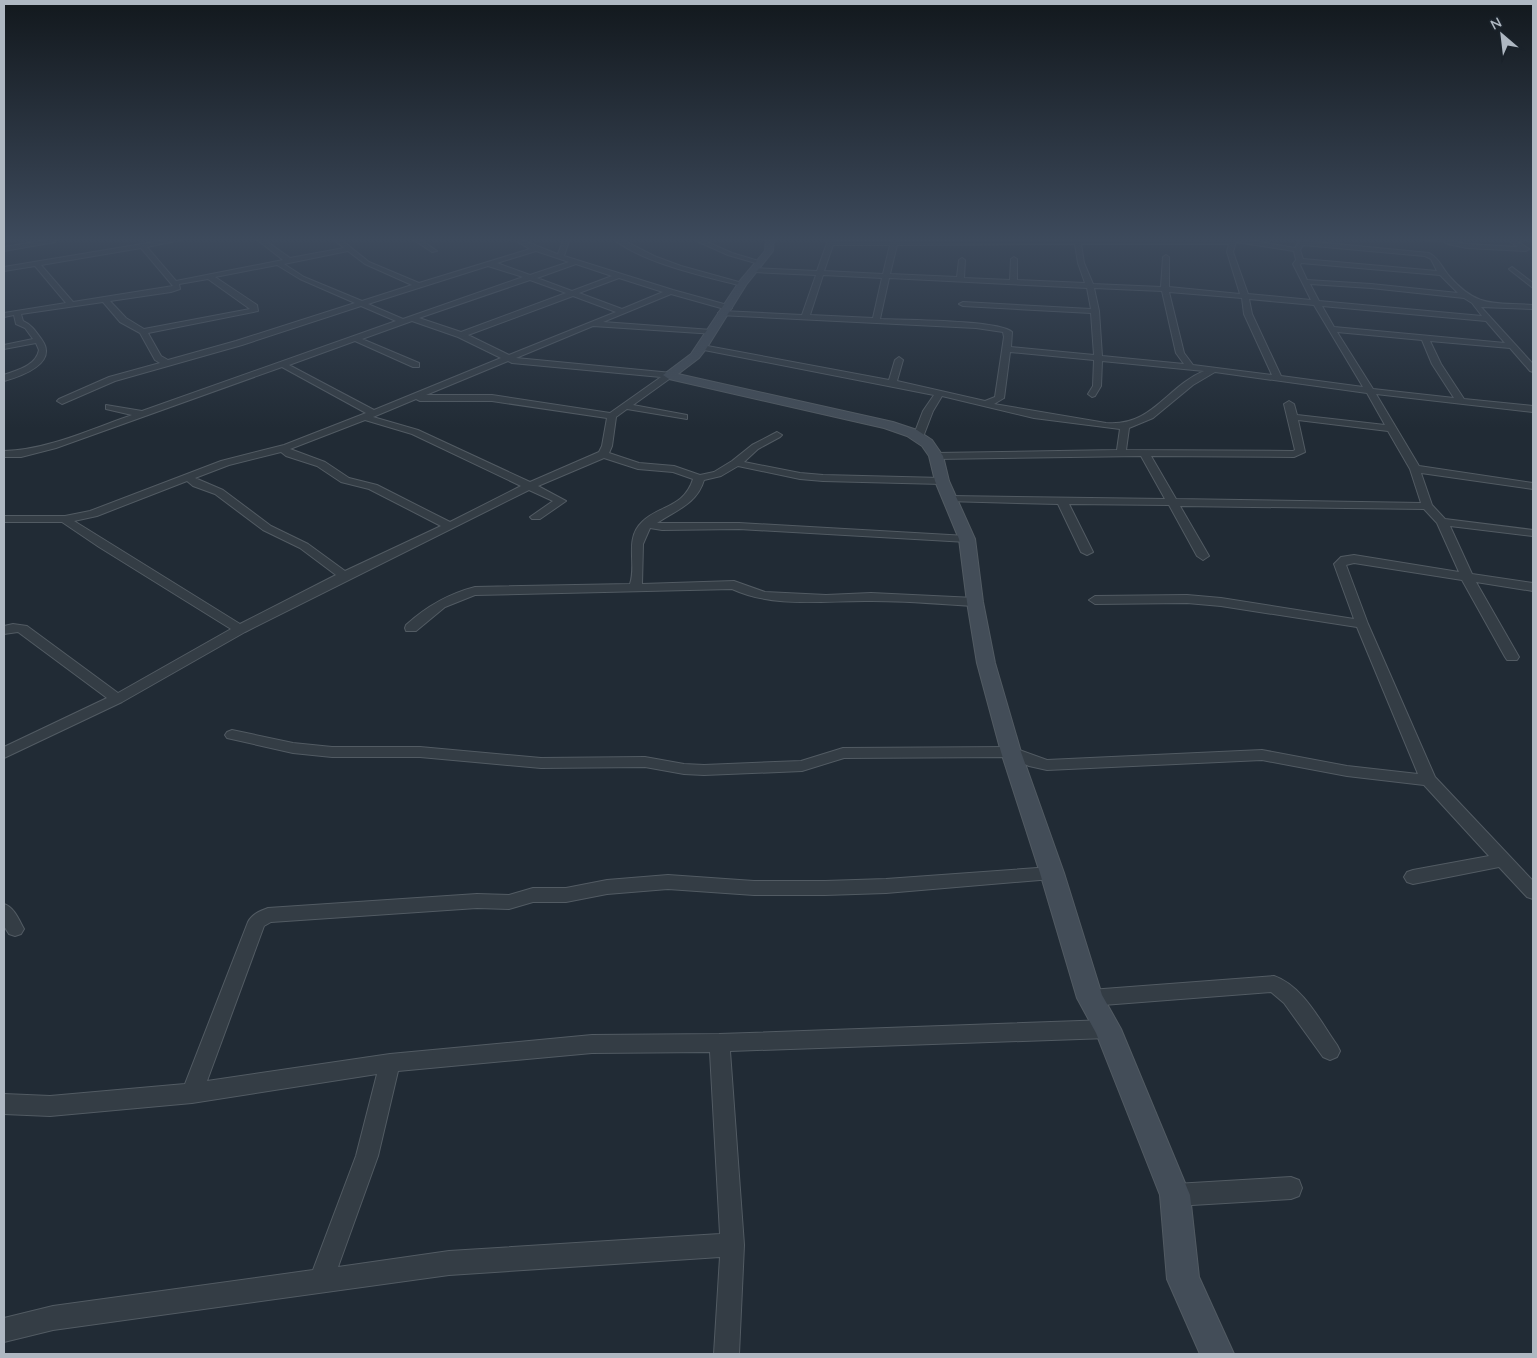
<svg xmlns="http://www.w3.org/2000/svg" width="1537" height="1358" font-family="Quicksand,sans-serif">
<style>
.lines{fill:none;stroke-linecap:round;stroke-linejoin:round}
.street-casing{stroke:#525b63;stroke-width:2}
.secondary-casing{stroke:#525b63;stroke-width:2}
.street{fill:#343d45;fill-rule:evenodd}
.secondary{fill:#434d58;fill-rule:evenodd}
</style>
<rect width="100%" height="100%" fill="#212b35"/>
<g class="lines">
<g class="street-casing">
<path id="street" d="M178 238H190L147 247 176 281 283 260 255 238H262L290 258 344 248 332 238H339L369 262 419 283 530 249 511 238C522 238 545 250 558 254L564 238H570L564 256 673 290 731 306 732 308 728 310 671 294 603 322 712 330H715V334L593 326 516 358 672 373V377L633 405 687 415V419L627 409 616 417 612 446 609 453 639 463 674 466 700 475 714 472 732 461 752 445 777 432 782 435 780 437 758 449 744 462 800 473 823 475 942 478 947 481 942 484 823 481 800 479 738 466 721 476 704 480C697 504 676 510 657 523H739L967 536 973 539 967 542 739 529 662 530 650 528 643 544 642 584 734 581 765 592 826 595 871 593 975 598 981 602 975 606C941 604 906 601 872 601 825 600 776 609 732 589L475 595 445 607 416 631H406L405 628 406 625C427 606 448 594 475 587L630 584C637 564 624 539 642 522 659 505 684 508 693 479L673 472 638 469 604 458 538 486 566 501 540 519H532L530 517 553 501 529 490 245 632 122 702 4 758V747L107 698 18 632 4 634V626L13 624 27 626 118 693 231 629 99 547 62 522H4V516H65L90 511 221 461 284 445 366 413 282 367 56 448 21 457H4V451C48 450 91 429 132 415L106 409V405L142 411 396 321 361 306 242 345 115 381 62 404 57 401 59 399 109 377 160 363 155 360 140 333 120 322 103 302 21 314 23 321C32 325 36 332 42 340 58 363 22 376 4 381V375C17 370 36 366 39 350L36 343 4 349V345L33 339 25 328 16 324 14 315 4 317V313L66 303 35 266 4 271V267ZM141 248 173 286 73 302 41 265ZM348 251 365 264 412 285 362 301 304 277 284 264ZM536 251 569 262 530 275 497 263ZM576 264 612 276 572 291 537 278ZM277 265 300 279 355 303 236 341 168 360 161 356 148 333 258 311 257 305 215 277ZM488 266 523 277 403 319 368 304ZM619 278 663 292 622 309 579 293ZM208 279 250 309 144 329 126 318 110 301 171 292 180 289 179 284ZM530 280 566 293 461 332 419 318ZM573 296 616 312 509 355 468 335ZM412 321 458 337 501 358 374 410 289 365 355 341 413 367H419V363L362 339ZM508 361 512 363 661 377 610 413 492 395H426ZM416 399 420 401H492L607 418 602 446 599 452 530 482 418 430 373 417ZM365 420 412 434 521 486 450 522 377 485 349 478 325 462 290 449ZM281 452 286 456 317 466 341 482 369 489 441 526 345 571 308 544 271 526 223 490 195 478 229 465ZM187 481 193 486 215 494 263 530 300 548 336 575 240 624 74 521 97 516Z
M411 238H418L437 251 432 252Z
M612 238H619L654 256 681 266 746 284 742 286C704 276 642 263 612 238Z
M690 238H698L732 253 762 262 759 264 728 255Z
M826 238H833L834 241H891L892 238H898V241L1230 240 1231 238H1237L1295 248 1301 238H1307L1305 241 1429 253C1439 258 1442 268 1449 276 1478 309 1494 302 1533 305V309L1481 307 1533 364V372L1530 371 1510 348 1430 341 1441 364 1464 399 1533 406V412L1376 394 1419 466 1533 483V489L1421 473 1432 505 1445 519 1533 530V536L1450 526 1472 574 1533 583V591L1476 582 1519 657 1517 660H1507L1505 657 1462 580 1354 563 1346 565 1368 624 1435 777 1533 881V899L1527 897 1499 867 1413 884 1407 882 1404 877 1407 872 1413 870 1489 856 1424 785 1347 776 1262 760 1047 770 1029 766 1009 757 844 758 802 771 704 775 684 774 645 767 541 768 420 757H332L293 753 227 738 225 735 227 732 232 730 293 743 332 747H420L541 758 645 757 684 764 704 765 801 761 843 748 1011 747 1047 760 1262 750 1347 766 1418 774 1357 627 1221 606 1187 603 1095 604 1089 600 1095 596 1187 595 1221 598 1354 619 1334 564 1341 557 1354 555 1459 572 1437 523 1424 509 1180 506 1209 556 1203 560 1197 556 1169 505 1069 504 1093 552 1087 555 1081 552 1058 504 946 501 945 499 950 496 1165 499 1141 456 936 459 931 456 936 453 1117 450 1120 429 1034 418 942 396 933 411 923 437 918 440 913 437 923 411 934 395 699 349V345H702L889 380 895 360 899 357 903 360 897 381 985 401 995 397 1004 337 1003 332 976 328 719 315 718 313 722 311 802 315 816 275 754 272 751 270 754 268 817 271 827 243ZM1236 242 1294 251 1296 260 1293 264 1311 300 1248 294 1233 252ZM1075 244 1078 263 1085 283 1017 280V259L1014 257 1011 259 1010 280 964 278 965 260 962 258 959 260 957 277 890 274 897 245ZM1081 244H1229L1227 252 1240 294 1169 287V257L1166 255 1163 257 1161 287 1093 284 1084 263ZM833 245H890L883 274 824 271ZM1303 245 1425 256 1431 259 1437 271 1303 259 1300 250ZM1301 263 1440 275 1458 293 1371 284 1307 280 1300 265ZM823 275 882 278 873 318 810 315ZM889 278 1087 288 1091 309 963 302 959 304 963 306 1091 313 1094 355 1011 347 1012 332C1000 320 902 320 880 319ZM1310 284 1371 288 1464 298 1472 303 1482 316 1319 301ZM1094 288 1162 291 1176 353 1184 364 1102 356 1099 311ZM1169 292 1242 298 1244 314 1272 375 1193 365 1184 353ZM1249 299 1314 305 1363 387 1281 376 1252 314ZM1322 306 1486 321 1505 343 1334 327ZM1337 332 1422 340 1432 364 1454 398 1373 389ZM1010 352 1094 360 1093 386 1088 394 1092 397 1095 396 1101 386 1102 361 1204 371C1166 387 1152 427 1106 423L994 404 1004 398ZM1215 372 1367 393 1385 425 1297 415 1294 404 1289 401 1284 404 1295 450 1293 451 1126 450 1129 428 1153 418 1193 385ZM1298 420 1388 431 1410 469 1421 503 1176 499 1151 456 1294 457 1305 452Z
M1420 238H1447L1452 241 1467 244 1518 247 1505 238H1512L1529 249 1526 251 1467 248 1448 244 1443 241 1423 240Z
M53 239 56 241 55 242 4 251V247Z
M1512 267 1533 283V288L1510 270 1509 269Z
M1052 867 1058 868 1061 873 1058 878 1052 879 886 893 825 895H754L668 889 607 894 566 902H533L509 909 477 908 271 922 264 926 207 1081 390 1054 592 1035 719 1034 1108 1020 1115 1023 1118 1029 1115 1035 1108 1038 730 1051 744 1245 739 1354H714L720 1257 449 1275 53 1330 4 1342V1318L53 1306 313 1270 356 1156 377 1074 192 1103 50 1116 4 1114V1094L50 1096 185 1084 248 922C252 914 260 911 268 908L477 894 509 895 533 888H566L607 880 668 875 754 881H825L886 879ZM710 1052 720 1234 449 1251 338 1267 378 1156 398 1071 592 1053Z
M4 904C14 907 19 920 24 929L21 934 15 936 9 934 4 926Z
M1274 976C1303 986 1320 1021 1337 1045L1340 1051 1337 1057 1330 1060 1323 1057 1284 1003 1271 992 1090 1006 1083 1004 1080 998 1083 992 1090 990Z
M1291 1177 1299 1180 1302 1188 1299 1196 1291 1199 1175 1206 1167 1203 1164 1195 1167 1187 1175 1184Z"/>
</g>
<g class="secondary-casing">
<path id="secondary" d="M766 238H774L773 251 746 285 706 349 699 358 678 374 893 422 917 430 932 440 943 456 949 481 975 539 983 602 995 663 1021 752 1064 873 1102 995 1121 1029 1190 1195 1199 1277 1234 1354H1200L1167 1279 1160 1195 1096 1033 1077 998 1040 873 1001 752 977 663 967 602 959 539 935 481 929 456 922 446 907 436 884 428 669 379 663 375 691 354 739 282 765 251Z"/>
</g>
<use href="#street" class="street"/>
<use href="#secondary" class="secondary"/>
</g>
<linearGradient id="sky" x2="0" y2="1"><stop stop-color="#12181d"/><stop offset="0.56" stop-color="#3d4a5c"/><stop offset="1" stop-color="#3d4a5c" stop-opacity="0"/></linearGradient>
<rect width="1537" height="428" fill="url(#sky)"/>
<rect width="1537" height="1358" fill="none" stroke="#afb8c2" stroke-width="10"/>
<g transform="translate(1502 35) rotate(332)" stroke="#1a222a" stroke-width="4" paint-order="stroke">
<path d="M0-4L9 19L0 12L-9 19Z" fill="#afb8c2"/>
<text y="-8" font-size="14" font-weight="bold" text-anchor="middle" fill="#afb8c2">N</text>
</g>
</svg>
